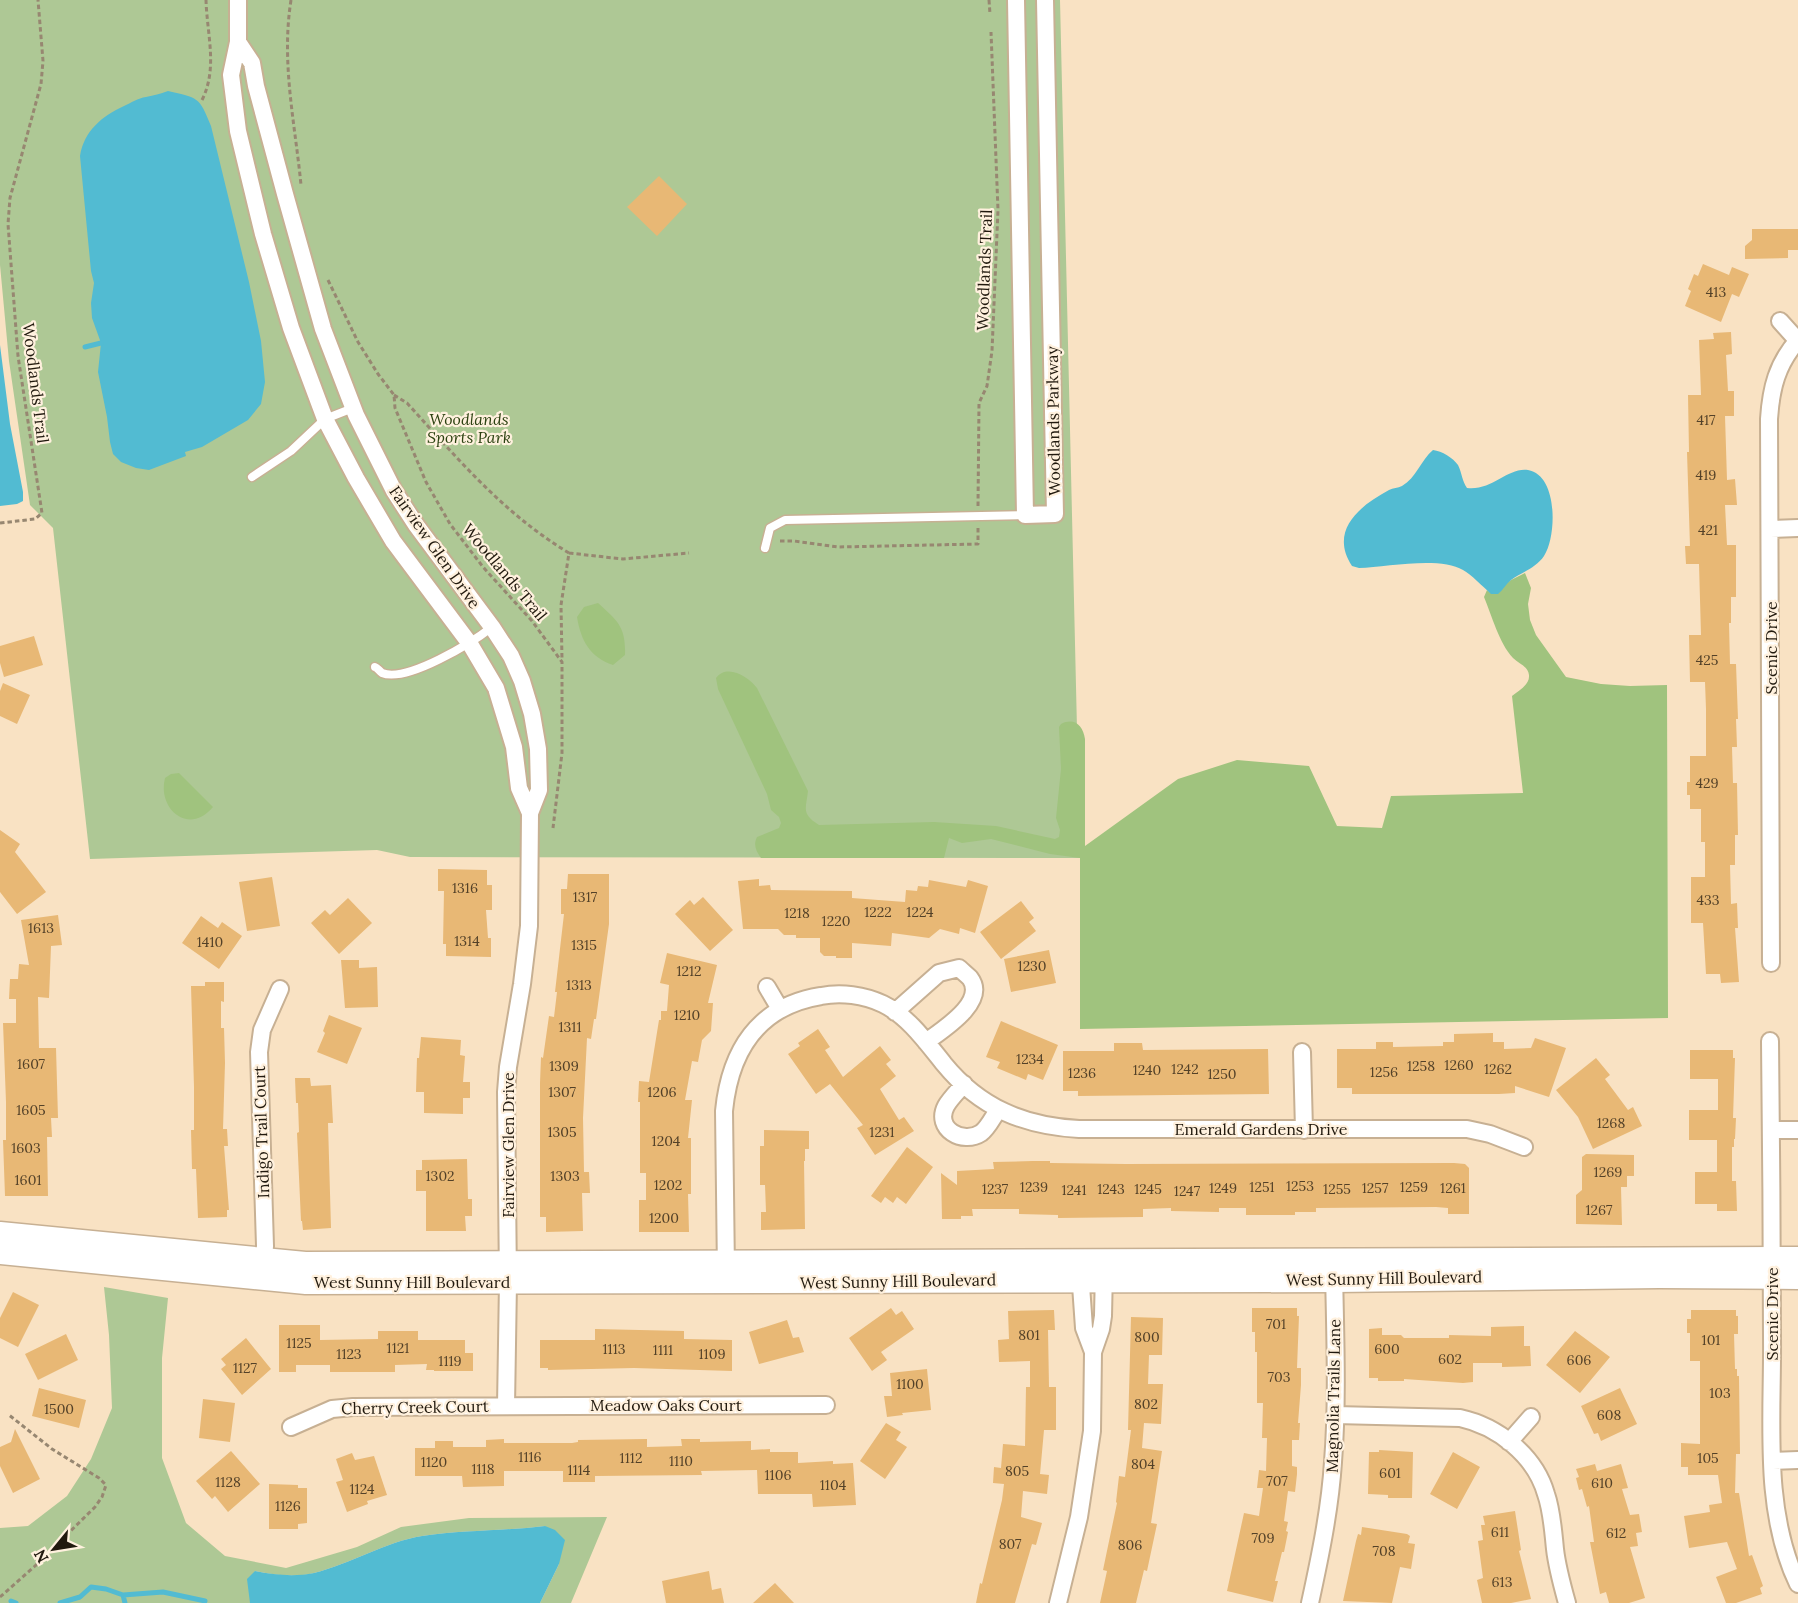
<svg xmlns="http://www.w3.org/2000/svg" width="1798" height="1603" font-family="Lora,serif">
<style>
.green{fill:#aec895}
.forest{fill:#a0c37e}
.water{fill:#52bbd2}
.lines{fill:none;stroke-linecap:round;stroke-linejoin:round}
.stream{stroke:#52bbd2;stroke-width:5}
.building{fill:#e8b875}
.lane-casing{stroke:#c7b093;stroke-width:11}
.street-casing{stroke:#c7b093;stroke-width:20}
.secondary-casing{stroke:#c7b093;stroke-width:27}
.path{stroke:#978771;stroke-width:3;stroke-dasharray:4.5 3;stroke-linecap:butt}
.lane{stroke:#fff;stroke-width:8}
.street{stroke:#fff;stroke-width:16}
.secondary{stroke:#fff;stroke-width:24}
.labels{text-anchor:middle;dominant-baseline:central;stroke-width:4.5;stroke-linejoin:round;paint-order:stroke}
.number-label{font-size:14px;fill:#534128}
.street-label{font-size:16px;fill:#21190e;stroke:#fff1de}
.park-label{font-size:16px;font-style:italic;fill:#2b4110;stroke:#fff1de}
</style>
<rect width="100%" height="100%" fill="#f9e2c3"/>
<path class="green" d="M0 0H1060L1080 858 410 857 377 850 90 859 53 528 30 505 9 361 0 265Z
M104 1287 168 1298 162 1358V1458L186 1523 225 1556 286 1568 357 1547 401 1527 469 1518 607 1517 571 1603H540L559 1564 545 1526C504 1531 463 1530 422 1536 385 1542 350 1564 314 1573 294 1578 275 1575 255 1571L250 1596V1603H0V1528L28 1526 67 1496 91 1459 112 1408 109 1335Z"/>
<path class="forest" d="M1525 573 1531 588 1528 604 1530 620 1536 635 1566 677 1601 684 1630 686 1667 685 1668 1018 1080 1029V858L1050 854 991 839 962 843 949 838 944 858H761C756 851 753 845 757 837L779 828 781 823 779 817 771 810 767 794 718 689 716 678C727 663 749 677 757 688L808 791C806 809 801 814 819 825L934 822 996 826 1055 839 1059 837 1060 830 1056 818 1061 769 1059 727 1061 724C1075 717 1083 726 1085 739V846L1178 779 1237 760 1309 766 1337 826 1382 828 1391 796 1523 793 1512 696C1518 691 1530 685 1529 675 1528 666 1519 664 1513 658 1499 643 1492 616 1484 597L1487 590 1492 594 1511 580Z
M598 603C618 621 626 627 625 655L613 665C590 657 581 641 577 617L584 607Z
M179 773 213 807C189 836 157 809 165 778L171 774Z"/>
<path class="water" d="M168 91C198 98 199 96 211 126L249 282 261 341 265 382 261 404 248 420 202 447 185 452 186 456 149 470 136 468 121 462 113 454 110 442 107 417 98 372 101 343 92 318 91 303 94 283 91 271 80 156C84 131 102 116 124 106 131 103 138 98 146 97 154 95 160 94 168 91Z
M0 345 10 424 23 492V501L17 504 0 506Z
M1433 450C1442 451 1453 458 1458 465 1462 473 1462 481 1467 488 1492 491 1508 467 1528 470 1558 475 1557 536 1544 556 1536 568 1522 572 1511 580 1506 584 1503 590 1498 594H1491C1483 587 1471 574 1463 570 1440 556 1386 567 1359 568L1352 566C1329 531 1359 506 1389 490 1393 488 1398 488 1402 486 1416 478 1421 460 1433 450Z
M545 1526 555 1530 565 1540 559 1564 540 1603H250L247 1579 255 1571C275 1575 294 1577 314 1573 350 1564 385 1542 422 1536 463 1530 504 1531 545 1526Z"/>
<g class="lines">
<path class="stream" d="M85 347 101 343
M123 1595 163 1592 205 1601
M11 1601 16 1603
M60 1603 80 1597 91 1587 106 1589 123 1595 125 1603"/>
</g>
<path class="building" d="M659 176 687 204 657 236 627 207Z
M1752 229H1798V250H1788V258L1745 259V246L1752 240Z
M1703 264 1729 275 1732 267 1749 274 1739 297 1732 294 1721 322 1685 306 1691 291 1688 289 1694 274 1698 276Z
M1731 332 1732 354 1726 355 1728 391H1734V416H1725L1727 480 1735 479 1737 505H1725L1727 545H1736V597H1731V623H1729L1730 664H1736L1738 719H1736L1737 747H1732L1733 783H1737L1738 835H1735V865H1730L1731 904 1737 903 1738 928H1735L1739 982 1721 983 1720 974H1706L1703 923H1691V877H1705V842H1701V809H1690V795H1687V782H1690V756H1706V709L1705 682H1690L1689 635H1701L1699 564H1686L1685 546H1690L1687 452H1689L1688 395H1701L1699 340 1714 339 1713 333Z
M34 636 43 665 4 677 0 663V646Z
M3 683 30 695 17 724 0 716V691Z
M0 830 20 844 15 852 46 892 17 914 0 892Z
M438 869 487 870V885H492V910H486L488 938H491V957L446 956V944H443L444 891H438Z
M568 874H609V924L596 1019H594L591 1039 587 1038 583 1118 584 1172H589L590 1193H582L583 1231 546 1232V1217H540V1083L541 1057 543 1058 549 1016 554 1017 557 992H555L564 914H561V889H567Z
M272 877 280 926 247 931 239 882Z
M759 879V886L770 885 771 890 852 891V898L905 902 906 890 917 891 918 886 928 887 929 880 966 887 968 880 988 886 975 933 960 928 959 934 940 929 929 938 892 933 891 946 852 943V958H836V956H824L820 952V938H796V935H784L778 929H743L738 881Z
M703 897 733 930 710 951 675 914 690 900 694 905Z
M348 898 372 923 339 954 311 923 325 910 330 915Z
M1021 901 1034 918 1029 922 1036 931 1001 959 980 932Z
M58 915 62 945 51 946 49 998 38 997 39 1048H56L58 1118H51L52 1137H47L48 1196H5L3 1140H6V1102L3 1023H16V999H9L10 979H18L19 964 29 965 21 920Z
M201 916 218 928 222 922 242 936 219 969 182 943Z
M1049 950 1056 983 1011 992 1004 959Z
M667 953 717 965 708 1003H713L711 1031 702 1040 698 1062 692 1061 685 1100H692L688 1138H691V1194H688L689 1232H639V1200H646V1173H640V1102H638L639 1081 649 1082 659 1020H661V1011H667L669 985 660 983Z
M341 960H359V968L377 967 378 1007 345 1008Z
M205 982H224V1002L221 1001V1028H224L225 1063 223 1129H227L228 1146H224L229 1210H227V1217L198 1218 196 1169H192L191 1130H194V1087L191 986H205Z
M329 1015 362 1028 347 1064 317 1052 325 1033 323 1031Z
M1001 1021 1058 1045 1043 1080 1028 1074 1026 1080 997 1068 1000 1062 986 1057Z
M818 1029 830 1047 825 1050 843 1077 880 1046 891 1060 886 1064 896 1076 880 1089 899 1120 904 1117 914 1131 875 1155 857 1128 863 1125 830 1084 816 1094 788 1054 800 1046 798 1043Z
M1493 1033V1042H1504V1049L1531 1048 1535 1038 1566 1048 1549 1097 1515 1086V1093L1499 1094H1352V1088H1337V1049H1376V1042H1393V1047L1443 1046V1042H1454V1034Z
M421 1037 461 1040 460 1055 465 1056 463 1082H470V1098H463V1114L424 1113V1092H416L417 1058H419Z
M1114 1043H1142L1143 1050 1268 1049 1269 1094 1078 1096V1091H1063V1051H1114Z
M1690 1050H1733V1058H1735L1733 1118H1736L1735 1139H1734V1147H1732V1181H1736L1737 1211H1717V1204H1695V1172H1717V1140H1689V1110H1718V1079H1690Z
M1596 1058 1610 1075 1605 1079 1628 1110 1633 1107 1642 1126 1593 1149 1578 1117 1556 1090Z
M295 1078H310L311 1086 331 1085 333 1123H328L331 1228 303 1230 302 1221H301L297 1133 299 1132 298 1103H296Z
M764 1130 809 1131V1149H805V1161H804L805 1229 761 1230V1212H766L765 1185H760V1146H764Z
M907 1147 933 1167 906 1204 897 1197 893 1203 885 1197 881 1203 871 1196Z
M1586 1154 1634 1155V1176H1627V1187H1621L1622 1225 1576 1224V1195L1582 1190V1157Z
M467 1159 468 1199H472V1216H465L466 1231H426V1191H416V1170H422V1160Z
M1033 1161H1050V1163L1126 1164 1454 1163 1465 1164 1469 1168V1214H1448V1208L1436 1207 1316 1208V1212H1295V1215H1246V1208H1219V1212L1171 1211V1208L1143 1209V1217L1058 1218V1215L1019 1214V1209H972L973 1216H961V1219H942L941 1173 957 1185V1171L994 1169 993 1162Z
M13 1292 39 1305 18 1347 0 1338V1318Z
M891 1308 896 1315 902 1311 914 1329 881 1352 887 1360 872 1371 849 1338Z
M1252 1308H1297V1316H1299L1297 1368H1301V1385L1298 1423H1300L1299 1440H1292V1466L1297 1467V1474L1295 1492 1288 1491 1284 1521 1288 1522 1286 1531 1288 1532 1284 1552H1282L1275 1581H1278L1273 1602 1227 1591 1244 1513 1259 1516 1263 1488H1257L1259 1470 1266 1471 1267 1438H1262L1263 1403H1257V1352H1255V1332H1252Z
M1054 1310 1055 1330H1048L1049 1387H1056V1430H1044L1040 1474 1049 1475 1047 1494 1023 1491 1021 1517 1042 1523 1036 1545 1032 1544 1015 1603H976L980 1583 982 1584 1002 1500 1004 1484 993 1483 994 1467 1001 1468 1003 1444 1025 1446 1026 1387H1030V1361L999 1362 998 1340 1009 1339 1008 1311Z
M1691 1310H1736V1316H1738V1334H1734L1735 1369H1737V1376H1739L1740 1454H1736L1735 1493H1739L1749 1556 1752 1555 1763 1586 1760 1588 1762 1594 1736 1603H1726L1716 1577 1737 1569 1727 1542 1689 1548 1684 1516 1710 1512 1709 1505 1722 1503 1718 1475H1688V1467H1681V1443L1700 1444V1361H1690V1333H1687V1319H1691Z
M1131 1317 1163 1318 1162 1355H1149L1148 1384H1163L1161 1424 1144 1423 1142 1448 1162 1451 1151 1523 1157 1524 1147 1571 1144 1570 1136 1603H1100L1107 1571 1103 1570 1117 1503 1116 1502 1119 1476 1125 1477 1131 1430H1128Z
M787 1320 793 1338 799 1337 804 1352 759 1364 749 1332Z
M279 1325H320V1340L378 1339V1331H418V1340H465V1353H473V1371H434V1370H426L427 1364 395 1365V1372H330V1365H296V1372H279Z
M1524 1326V1346H1530L1531 1366 1502 1367V1363H1473V1382L1463 1383 1404 1379V1381H1378V1378H1369V1329L1382 1328V1335H1401L1404 1338H1449V1335L1491 1336V1327Z
M595 1329 684 1331V1339L732 1340V1371L634 1368 548 1370V1368H540V1340H595Z
M1575 1331 1610 1357 1580 1393 1546 1365Z
M66 1334 78 1360 38 1380 25 1354Z
M246 1338 271 1369 242 1395 221 1369 226 1365 221 1359Z
M927 1369 931 1410 902 1413 903 1415 887 1417 884 1396H892L890 1373Z
M39 1388 86 1400 79 1428 32 1416Z
M1620 1388 1637 1424 1601 1441 1598 1433 1594 1434 1581 1406Z
M203 1399 235 1403 230 1442 199 1438Z
M886 1423 901 1432 896 1440 907 1447 885 1479 860 1461Z
M15 1429 40 1479 13 1493 0 1466V1447L11 1442Z
M504 1439V1443H572L578 1442V1440L647 1439V1447L682 1446 681 1439H700V1442L751 1441V1450L770 1449V1452H798V1463L833 1461V1464L853 1463 856 1505 813 1507 812 1494H758L757 1470 701 1471 702 1475 595 1476V1482H563V1471H504V1486L463 1487 462 1476H415V1448H435V1441H453V1447H486V1440Z
M1379 1450 1413 1452 1412 1498H1388V1495L1368 1494 1369 1452H1379Z
M231 1451 260 1484 228 1512 215 1496 212 1499 196 1481Z
M1453 1452 1480 1467 1457 1509 1430 1494Z
M352 1453 355 1460 374 1456 387 1495 367 1501 368 1504 347 1512 336 1482 343 1480 336 1459Z
M1595 1464 1597 1471 1621 1464 1628 1488 1622 1489 1630 1515 1639 1514 1642 1532 1636 1533 1638 1546 1630 1547 1645 1598 1629 1603H1609L1606 1592 1600 1594 1590 1542H1594L1589 1506 1587 1507 1582 1489 1579 1490 1576 1478 1579 1477 1576 1469Z
M269 1484 298 1485V1488H307V1523L298 1524V1529H269Z
M1515 1511 1521 1550 1519 1551 1531 1599 1511 1603H1482L1477 1580 1483 1578 1478 1541 1483 1540 1481 1525H1485L1483 1516Z
M1362 1527 1407 1534 1410 1536 1408 1543 1415 1544 1411 1569 1400 1567 1392 1603 1343 1601 1356 1541 1358 1534 1361 1535Z
M709 1571 712 1590 721 1588 724 1603H666L662 1581Z
M775 1583 794 1603H753Z"/>
<g class="lines">
<g class="lane-casing">
<path id="lane" d="M252 477 291 451 325 419 353 408
M765 548 770 528 785 520 1025 515
M375 667C376 667 382 673 382 673 407 683 473 642 492 627"/>
</g>
<g class="street-casing">
<path id="street" d="M238 0V42L231 75 238 131 263 234 291 328 325 419 356 478 393 541 470 644 496 688 514 747 519 788 530 813
M1016 0 1025 515 1055 514 1045 0
M238 42 252 63 256 86 285 194 323 329 356 415 394 491 416 525 492 627 511 656 522 681 532 714 538 749 539 790 530 813 529 926 522 984 508 1067 506 1092 508 1282 506 1406
M1780 321 1797 340
M1770 529 1798 528
M1771 963 1769 419C1771 388 1777 364 1798 340
M767 987 780 1009
M895 1012 939 973 959 968C962 971 967 975 970 978 988 1002 942 1030 926 1042
M1770 1041C1771 1140 1772 1238 1772 1337 1773 1417 1762 1510 1798 1584
M1302 1052 1304 1130
M964 1084C958 1091 950 1099 946 1106 934 1129 963 1145 981 1133 988 1128 993 1117 998 1110
M1771 1130H1798
M263 1269 265 1246 259 1052 262 1030 280 989
M1080 1271 1084 1328 1093 1352
M726 1272 724 1111C730 1051 758 1006 821 996 841 992 864 995 883 1004 908 1016 927 1043 944 1064 980 1108 1024 1126 1079 1129H1467L1490 1134 1524 1147
M1335 1415 1460 1418C1497 1426 1535 1455 1546 1494 1552 1511 1553 1530 1555 1549 1557 1567 1562 1585 1567 1603
M291 1427 332 1409 353 1407 826 1405
M1509 1442 1531 1417
M1773 1461 1798 1460
M1058 1603 1079 1517 1092 1431 1093 1352 1101 1329 1103 1316 1104 1270
M1310 1603C1320 1557 1330 1509 1333 1462 1338 1398 1335 1334 1334 1269"/>
</g>
<g class="secondary-casing">
<path id="secondary" d="M0 1234 305 1264 1798 1259
M0 1252 306 1282 1335 1280 1659 1276 1798 1277"/>
</g>
<path class="path" d="M291 0C281 63 295 123 301 185
M989 0 990 14
M202 100C218 68 207 35 206 0
M328 280 358 342 378 374 394 395 395 408 426 482 450 524 483 567 532 621 562 662V753L553 828
M394 395 407 403C457 458 504 514 569 553L561 605 562 660
M978 506 979 403 987 386 992 351 998 210 991 32
M0 523 35 519 42 513 18 356 8 224 10 198 41 84 43 61 38 0
M780 541H794L838 547 978 544V528
M569 553 623 559 689 553
M0 1597 35 1566 95 1507 102 1497 106 1485 99 1478 52 1449 9 1415"/>
<use href="#lane" class="lane"/>
<use href="#street" class="street"/>
<use href="#secondary" class="secondary"/>
</g>
<g class="labels">
<g class="number-label">
<text x="1716" y="292">413</text>
<text x="1706" y="420">417</text>
<text x="1706" y="475">419</text>
<text x="1708" y="530">421</text>
<text x="1707" y="660">425</text>
<text x="1707" y="783">429</text>
<text x="465" y="888">1316</text>
<text x="585" y="897">1317</text>
<text x="1708" y="900">433</text>
<text x="878" y="912">1222</text>
<text x="920" y="912">1224</text>
<text x="797" y="913">1218</text>
<text x="836" y="921">1220</text>
<text x="41" y="928">1613</text>
<text x="467" y="941">1314</text>
<text x="210" y="942">1410</text>
<text x="584" y="945">1315</text>
<text x="1032" y="966">1230</text>
<text x="689" y="971">1212</text>
<text x="579" y="985">1313</text>
<text x="687" y="1015">1210</text>
<text x="570" y="1027">1311</text>
<text x="1030" y="1059">1234</text>
<text x="31" y="1064">1607</text>
<text x="1459" y="1065">1260</text>
<text x="564" y="1066">1309</text>
<text x="1421" y="1066">1258</text>
<text x="1185" y="1069">1242</text>
<text x="1498" y="1069">1262</text>
<text x="1147" y="1070">1240</text>
<text x="1384" y="1072">1256</text>
<text x="1082" y="1073">1236</text>
<text x="1222" y="1074">1250</text>
<text x="562" y="1092">1307</text>
<text x="662" y="1092">1206</text>
<text x="31" y="1110">1605</text>
<text x="1611" y="1123">1268</text>
<text x="562" y="1132">1305</text>
<text x="882" y="1132">1231</text>
<text x="666" y="1141">1204</text>
<text x="26" y="1148">1603</text>
<text x="1608" y="1172">1269</text>
<text x="440" y="1176">1302</text>
<text x="565" y="1176">1303</text>
<text x="28" y="1180">1601</text>
<text x="668" y="1185">1202</text>
<text x="1300" y="1186">1253</text>
<text x="1034" y="1187">1239</text>
<text x="1262" y="1187">1251</text>
<text x="1414" y="1187">1259</text>
<text x="1223" y="1188">1249</text>
<text x="1375" y="1188">1257</text>
<text x="1453" y="1188">1261</text>
<text x="995" y="1189">1237</text>
<text x="1111" y="1189">1243</text>
<text x="1148" y="1189">1245</text>
<text x="1337" y="1189">1255</text>
<text x="1074" y="1190">1241</text>
<text x="1187" y="1191">1247</text>
<text x="1599" y="1210">1267</text>
<text x="664" y="1218">1200</text>
<text x="1276" y="1324">701</text>
<text x="1029" y="1335">801</text>
<text x="1147" y="1337">800</text>
<text x="1711" y="1340">101</text>
<text x="299" y="1343">1125</text>
<text x="398" y="1348">1121</text>
<text x="614" y="1349">1113</text>
<text x="1387" y="1349">600</text>
<text x="663" y="1350">1111</text>
<text x="349" y="1354">1123</text>
<text x="712" y="1354">1109</text>
<text x="1450" y="1359">602</text>
<text x="1579" y="1360">606</text>
<text x="450" y="1361">1119</text>
<text x="245" y="1368">1127</text>
<text x="1279" y="1377">703</text>
<text x="910" y="1384">1100</text>
<text x="1720" y="1393">103</text>
<text x="1146" y="1404">802</text>
<text x="59" y="1409">1500</text>
<text x="1609" y="1415">608</text>
<text x="530" y="1457">1116</text>
<text x="631" y="1458">1112</text>
<text x="1708" y="1458">105</text>
<text x="681" y="1461">1110</text>
<text x="434" y="1462">1120</text>
<text x="1143" y="1464">804</text>
<text x="483" y="1469">1118</text>
<text x="579" y="1470">1114</text>
<text x="1017" y="1471">805</text>
<text x="1390" y="1473">601</text>
<text x="778" y="1475">1106</text>
<text x="1277" y="1481">707</text>
<text x="228" y="1482">1128</text>
<text x="1602" y="1483">610</text>
<text x="833" y="1485">1104</text>
<text x="362" y="1489">1124</text>
<text x="288" y="1506">1126</text>
<text x="1500" y="1532">611</text>
<text x="1616" y="1533">612</text>
<text x="1263" y="1538">709</text>
<text x="1010" y="1544">807</text>
<text x="1130" y="1545">806</text>
<text x="1384" y="1551">708</text>
<text x="1502" y="1582">613</text>
</g>
<g class="street-label">
<text transform="translate(984 270) rotate(-88)">Woodlands Trail</text>
<text transform="translate(36 383) rotate(83)">Woodlands Trail</text>
<text transform="translate(1053 421) rotate(-91)">Woodlands Parkway</text>
<text transform="translate(435 547) rotate(55)">Fairview Glen Drive</text>
<text transform="translate(505 572) rotate(50)">Woodlands Trail</text>
<text transform="translate(1771 648) rotate(-90)">Scenic Drive</text>
<text x="1261" y="1129">Emerald Gardens Drive</text>
<text transform="translate(261 1132) rotate(-92)">Indigo Trail Court</text>
<text transform="translate(508 1145) rotate(-90)">Fairview Glen Drive</text>
<text transform="translate(1384 1278) rotate(-1)">West Sunny Hill Boulevard</text>
<text transform="translate(898 1281) rotate(-1)">West Sunny Hill Boulevard</text>
<text x="412" y="1282">West Sunny Hill Boulevard</text>
<text transform="translate(1772 1314) rotate(-90)">Scenic Drive</text>
<text transform="translate(1333 1396) rotate(-89)">Magnolia Trails Lane</text>
<text x="666" y="1405">Meadow Oaks Court</text>
<text transform="translate(415 1407) rotate(-1)">Cherry Creek Court</text>
</g>
<g class="park-label">
<text x="469" y="419">Woodlands<tspan x="469" dy="18">Sports Park</tspan></text>
</g>
</g>
<g transform="translate(54 1549) rotate(240)" stroke="#fff1de" stroke-width="4.5" paint-order="stroke">
<path d="M0-4.5L10 22L0 15L-10 22Z" fill="#21190e"/>
<text y="-9" font-size="16" font-weight="bold" text-anchor="middle" fill="#21190e">N</text>
</g>
</svg>
